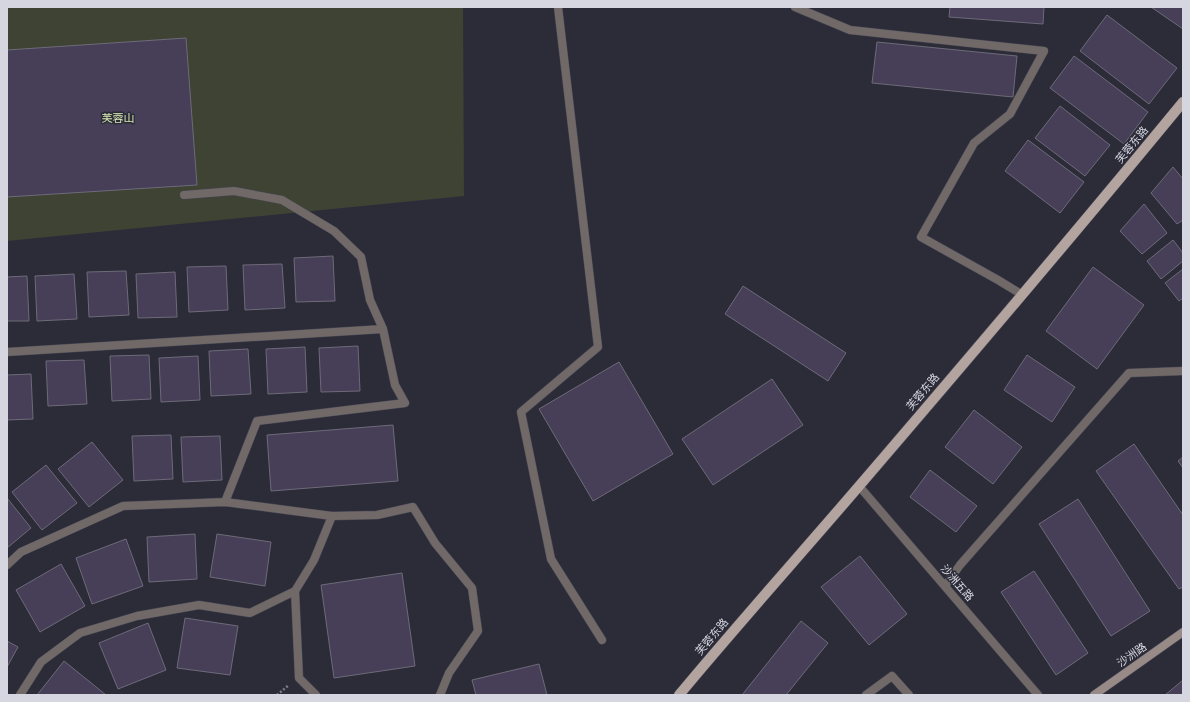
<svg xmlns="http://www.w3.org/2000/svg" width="1190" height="702" font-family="Figtree,'Noto Sans SC',sans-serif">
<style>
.green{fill:#3e4333}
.building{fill:#463f57;stroke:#6e6a79}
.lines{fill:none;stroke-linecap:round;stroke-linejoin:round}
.minor-casing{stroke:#474754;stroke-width:9}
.secondary-casing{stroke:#474754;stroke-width:9}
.primary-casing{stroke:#474754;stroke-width:11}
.path{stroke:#7e7e89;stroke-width:2.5;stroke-dasharray:2 2;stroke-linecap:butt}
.minor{stroke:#716967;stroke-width:8}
.secondary{stroke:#978a87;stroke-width:8}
.primary{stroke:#b4a4a0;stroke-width:10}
.labels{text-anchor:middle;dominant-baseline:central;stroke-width:3;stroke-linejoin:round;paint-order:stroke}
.park-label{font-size:11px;fill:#d7e6b2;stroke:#2c2c39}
.street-label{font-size:11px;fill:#d5d6df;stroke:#2c2c39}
</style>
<rect width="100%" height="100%" fill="#2c2c39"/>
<path class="green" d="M7 7H463L464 196 7 241Z"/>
<path class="building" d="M950 7H1044L1043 24 949 17Z
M1151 7H1183V29Z
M1107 15 1177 68 1149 104 1080 51Z
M186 38 197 185 7 197V50Z
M877 42 1017 56 1013 97 872 83Z
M1074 56 1148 112 1124 144 1050 88Z
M1060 106 1110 145 1085 176 1035 138Z
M1028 140 1084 182 1060 213 1005 171Z
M1173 167 1183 179V220L1177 224 1151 193Z
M1144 204 1167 233 1142 254 1120 231Z
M1173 240 1183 253V261L1161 279 1147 261Z
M333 256 335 301 296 302 294 258Z
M282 264 285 308 245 310 243 265Z
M226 266 228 310 189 312 187 267Z
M1093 267 1144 305 1097 369 1046 331Z
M1183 269V298L1179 301 1165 283Z
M126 271 129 315 89 317 87 272Z
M175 272 177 317 138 318 136 274Z
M74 274 77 319 37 321 35 276Z
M27 276 29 321H7V277Z
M743 286 846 353 828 381 725 314Z
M358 346 360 391 321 392 319 348Z
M305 347 307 392 268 394 266 349Z
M248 349 251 394 211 396 209 351Z
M149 355 151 399 112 401 110 356Z
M1027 355 1075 387 1052 422 1004 390Z
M198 356 200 400 161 402 159 358Z
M84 360 87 404 48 406 46 361Z
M619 362 673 454 593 501 539 409Z
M31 374 33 419 7 420V375Z
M772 379 803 425 713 485 682 439Z
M974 410 1022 447 993 484 945 447Z
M393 425 398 481 271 491 267 435Z
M171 435 173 479 134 481 132 436Z
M220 436 222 480 183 482 181 437Z
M92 442 123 480 89 507 58 469Z
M1134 444 1183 515V587L1179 589 1096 471Z
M1183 457V468L1178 461Z
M46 465 77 503 42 530 12 492Z
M930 470 977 506 956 532 910 497Z
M7 498 31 528 7 548Z
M1078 499 1150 611 1111 636 1039 524Z
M195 534 197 579 149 582 147 537Z
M217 534 271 542 265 586 210 577Z
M126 539 143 586 92 604 76 558Z
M860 556 907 614 869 645 821 587Z
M61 564 85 606 40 632 16 590Z
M1034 571 1088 653 1056 675 1001 592Z
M402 573 415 666 334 678 321 585Z
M185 618 238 626 230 675 177 668Z
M801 621 828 643 786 695H742Z
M148 623 166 670 118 689 99 643Z
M7 641 18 647 7 667Z
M64 661 106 695H37Z
M539 664 547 695H476L472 680Z
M1183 680V695H1165Z"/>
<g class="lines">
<g class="minor-casing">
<path id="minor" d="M558 7 598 347 521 412 551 559 602 640
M795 7 850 30 1044 51 1010 114 974 143 921 237 998 280 1021 294
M184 195 234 191 282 200 334 231 361 257 370 300 383 329 395 385 405 403 257 421 225 502
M7 352 383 329
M859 486 1038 695
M7 565 21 552 123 506 225 502 332 516 377 515 413 507 435 543 472 588 478 631 449 673 440 695
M945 586 960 565 1129 373 1183 371
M295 591 299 678 316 695
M20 695 41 662 80 633 137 616 199 605 250 613 295 591 314 560 332 516
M866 695 892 676 909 695"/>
</g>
<g class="secondary-casing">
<path id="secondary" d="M1094 695 1183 632"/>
</g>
<g class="primary-casing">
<path id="primary" d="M679 695C738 624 800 555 860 485 969 358 1077 231 1183 102"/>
</g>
<path class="path" d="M277 695 289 685"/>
<use href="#minor" class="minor"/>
<use href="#secondary" class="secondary"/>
<use href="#primary" class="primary"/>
</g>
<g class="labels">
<g class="park-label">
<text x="118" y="118">芙蓉山</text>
</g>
<g class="street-label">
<text transform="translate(1132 145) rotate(-51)">芙蓉东路</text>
<text transform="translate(923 392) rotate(-50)">芙蓉东路</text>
<text transform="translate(957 583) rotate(49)">沙洲五路</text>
<text transform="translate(712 637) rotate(-50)">芙蓉东路</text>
<text transform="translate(1132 655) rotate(-35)">沙洲路</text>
</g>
</g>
<rect width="1190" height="702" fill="none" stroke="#d5d6df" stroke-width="16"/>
</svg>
